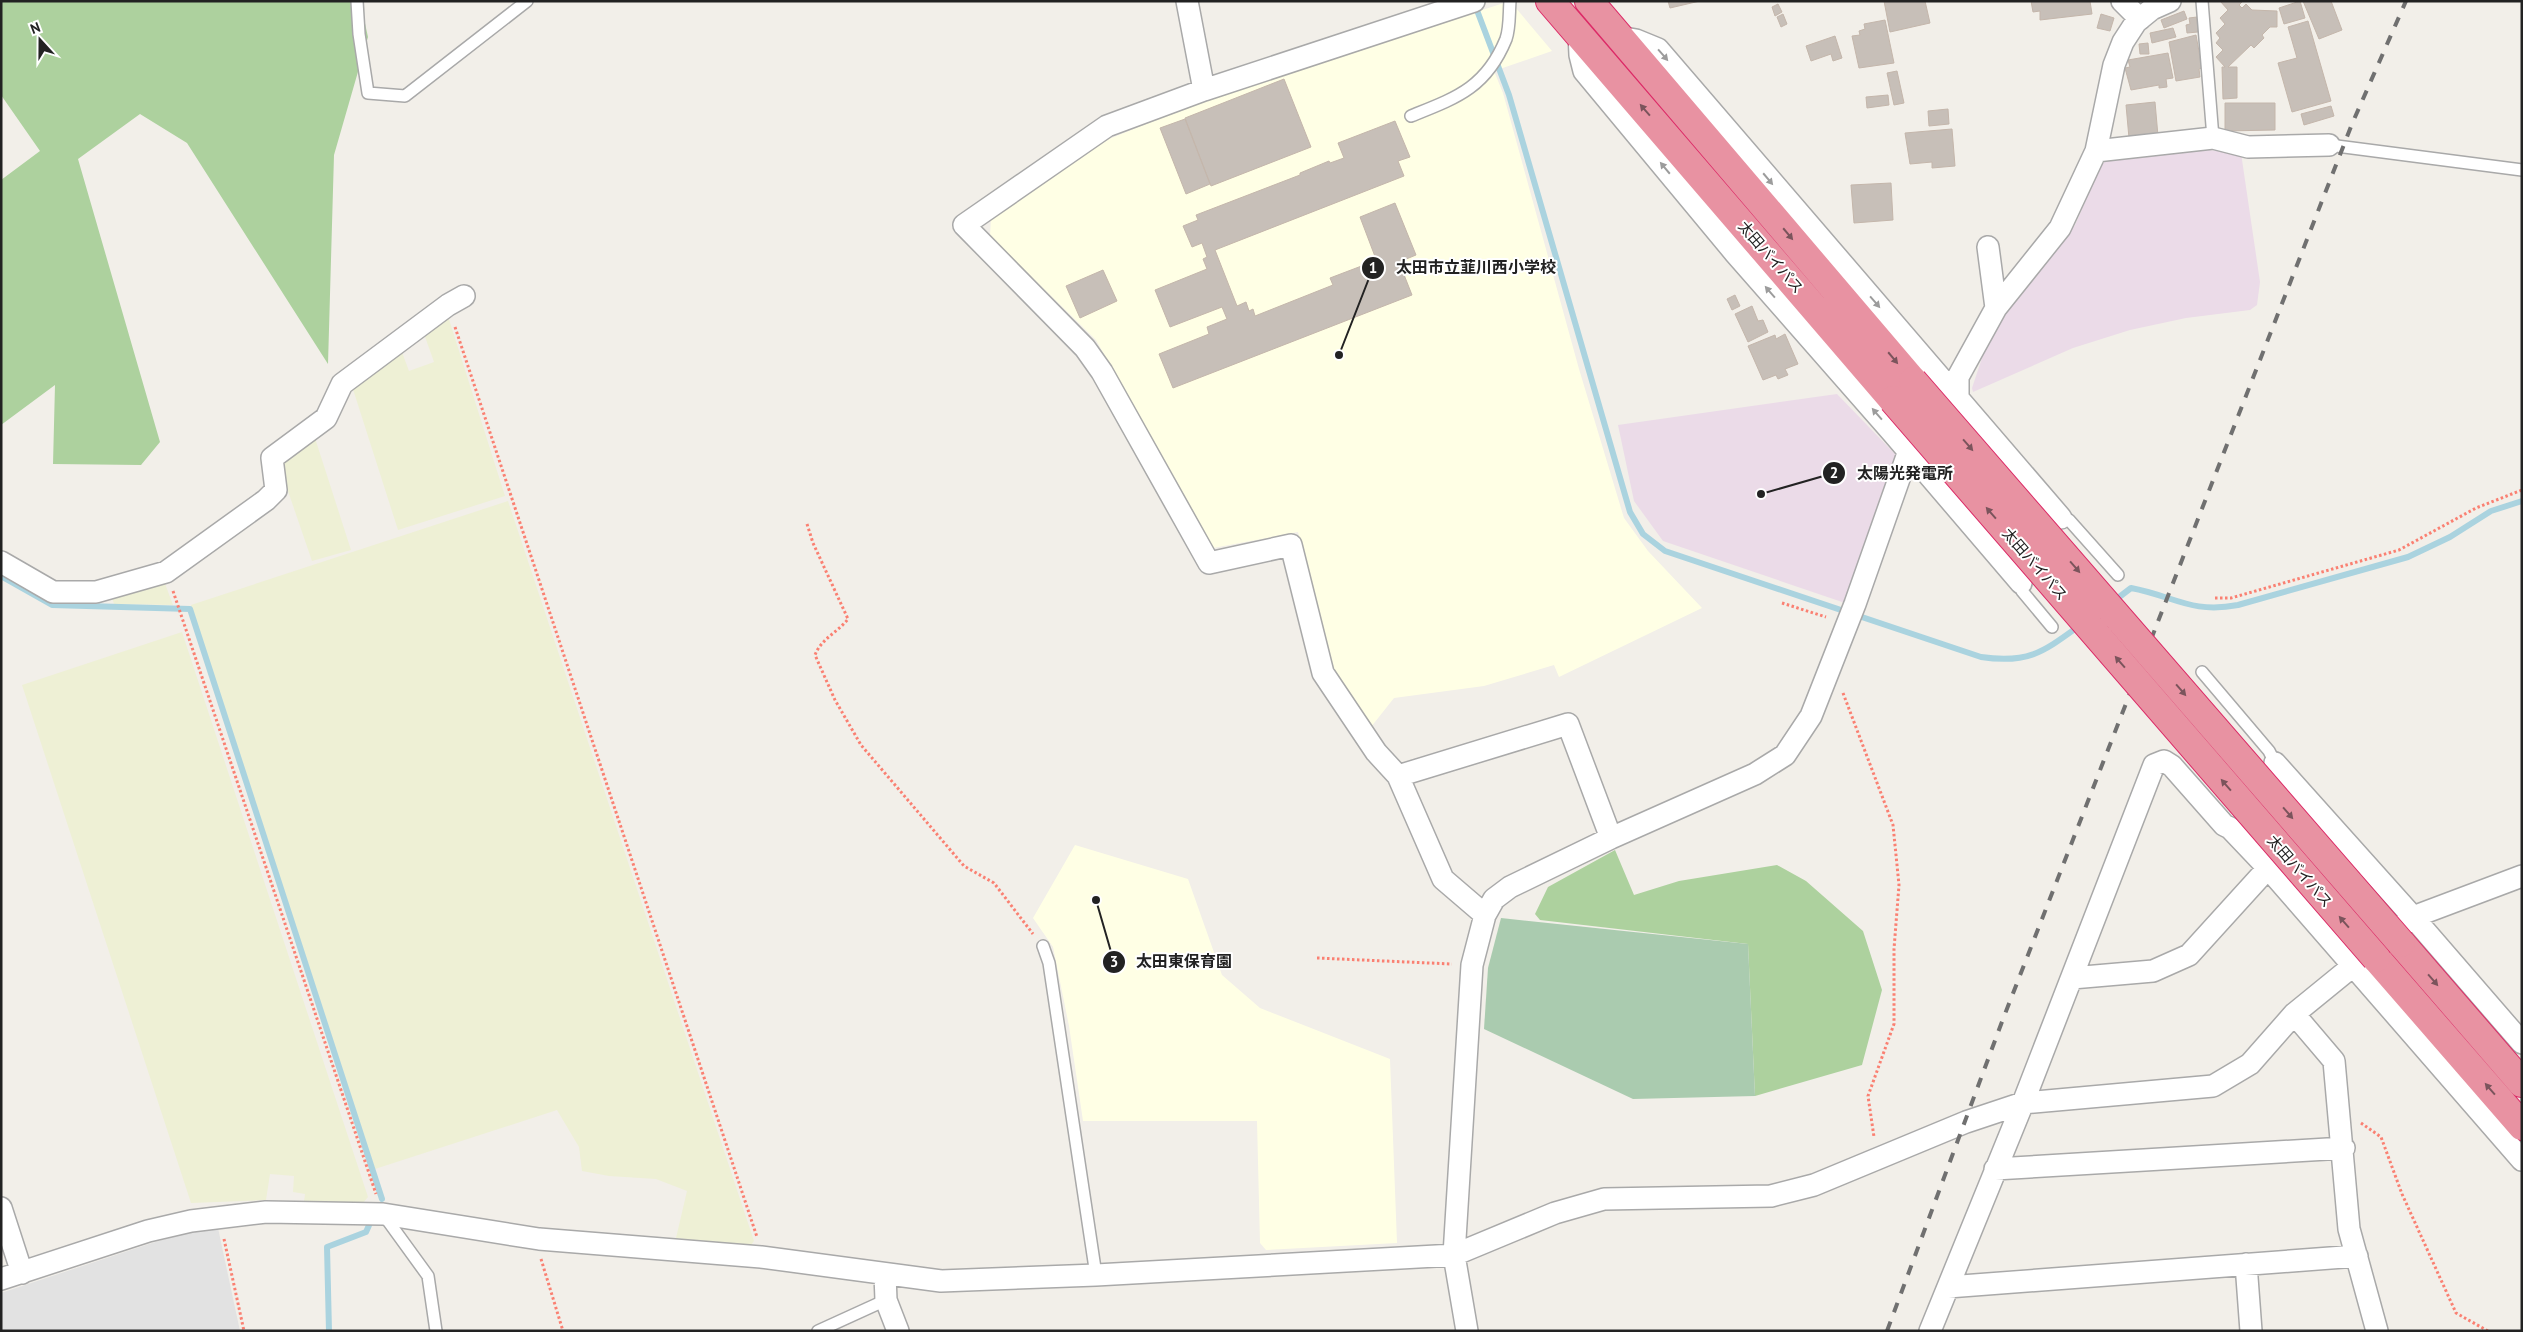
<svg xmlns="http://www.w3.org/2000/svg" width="2523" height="1332" font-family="'PT Sans','Noto Sans JP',sans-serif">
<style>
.industrial{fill:#ebdbe8}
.education{fill:#ffffe5}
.farmland{fill:#eef0d5}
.forest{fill:#add19e}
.cemetery{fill:#aacbaf}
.parking{fill:#e2e2e2}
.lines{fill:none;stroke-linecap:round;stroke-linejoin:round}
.stream{stroke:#aad3df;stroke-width:6}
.building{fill:#c7bfb8;stroke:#c4b6ab}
.lane-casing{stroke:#a9a9a9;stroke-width:14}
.street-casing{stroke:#a9a9a9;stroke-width:24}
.highway-casing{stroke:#dc2a67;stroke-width:30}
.path{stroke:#fa8072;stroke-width:3;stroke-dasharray:2.5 2.5;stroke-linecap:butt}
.lane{stroke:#fff;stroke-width:11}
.street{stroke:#fff;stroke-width:21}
.highway{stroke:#e892a2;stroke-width:28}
.rail{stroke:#707070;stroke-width:4;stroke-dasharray:10 10;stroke-linecap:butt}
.highway-bridge-casing{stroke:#dc2a67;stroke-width:30;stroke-linecap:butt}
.highway-bridge{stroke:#e892a2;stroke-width:28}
.oneway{fill:#9c9c9c}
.oneway2{fill:#7b545c}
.labels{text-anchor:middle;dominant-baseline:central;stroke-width:4;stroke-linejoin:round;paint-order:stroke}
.street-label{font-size:15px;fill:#222;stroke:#fff}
.leader{fill:none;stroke:#222;stroke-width:2}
.callout-dot{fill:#222;stroke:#fff;stroke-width:2}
.mark-label{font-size:15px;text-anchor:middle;font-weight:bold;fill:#fff}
.callout-label{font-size:16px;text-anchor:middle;font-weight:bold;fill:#222;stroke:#fff;stroke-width:4;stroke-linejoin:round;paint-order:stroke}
</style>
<rect width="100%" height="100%" fill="#f2efe9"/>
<path class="industrial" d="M2187 148 2241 153 2260 282 2257 305 2250 310 2186 318 2130 330 2073 348 1973 392 1972 388 1988 340 1997 324 2075 225 2101 165 2107 160Z
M1837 394 1897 456 1848 604 1663 541 1634 501 1618 425Z"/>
<path class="education" d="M1510 1 1552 51 1494 71 1503 93 1579 369 1624 518 1648 551 1702 608 1559 677 1554 665 1484 686 1394 698 1371 727 1333 668 1298 532 1213 548 1096 340 990 236 991 217 1109 139 1208 99Z
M1075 845 1188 879 1222 975 1260 1008 1390 1059 1397 1243 1266 1250 1260 1243 1257 1121H1083L1069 1026 1053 947 1033 918Z"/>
<path class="farmland" d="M447 313 505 496 398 530 351 383 400 347 409 371 434 362 423 331Z
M314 435 351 550 312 561 278 462Z
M508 501 754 1241 750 1246 676 1238 687 1191 656 1179 609 1176 582 1171 579 1147 557 1110 375 1169 191 605Z
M164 581 173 605 114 604 111 594Z
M182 632 368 1197 362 1204 304 1202 305 1194 293 1192 294 1176 270 1174 266 1200 191 1203 22 685Z"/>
<path class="forest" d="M1 1H360L368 37 334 155 328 364 187 143 140 114 78 159 160 442 141 465 53 464 55 385 1 425V180L40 151 1 95Z
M1615 850 1634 895 1679 881 1777 865 1806 881 1863 931 1882 990 1862 1065 1755 1096 1748 944 1540 920 1535 914 1548 887Z"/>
<path class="cemetery" d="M1501 918 1748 944 1755 1096 1633 1099 1484 1029 1488 968Z"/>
<path class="parking" d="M218 1228 240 1331H1V1293L152 1243 193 1231Z"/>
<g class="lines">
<path class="stream" d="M1475 5 1509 95 1630 512 1643 534 1665 551 1981 657C2028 664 2043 652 2079 626
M1 576 52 605 190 609 382 1199
M2114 601 2131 588C2174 596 2191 614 2238 605L2408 557 2450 537 2491 511 2522 501
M329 1331 327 1247 366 1232 370 1223"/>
</g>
<path class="building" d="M1668 1H1700L1670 8Z
M1884 1H1925L1930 23 1890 32Z
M2031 1H2090L2092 14 2040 20V11L2033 12Z
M2220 1H2243L2239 5 2242 8 2246 4 2252 10 2277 11V27H2270L2262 35 2264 38 2254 48 2251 45 2228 67H2237V98L2223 99 2222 67H2225L2216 57 2223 50 2216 43 2220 38 2216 33 2225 24 2220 18 2228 10Z
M2300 1 2305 18 2284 24 2279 8Z
M2303 1H2331L2342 30 2319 39Z
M1778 4 1782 12 1775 16 1772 7Z
M2184 11 2187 19 2164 28 2161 20Z
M1783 14 1787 24 1781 27 1777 17Z
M2101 14 2114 18 2110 31 2097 28Z
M2197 17 2198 32 2187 33 2186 25 2190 24 2189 18Z
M1885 20 1894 63 1859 68 1852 36 1860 35 1859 31 1865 29 1864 24Z
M2308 21 2331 101 2292 112 2278 63 2297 58 2288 27Z
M2173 28 2176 37 2152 43 2150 33Z
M2196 35 2202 68 2199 69 2200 77 2176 81 2169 42Z
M1835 36 1842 58 1833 61 1831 54 1811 61 1806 46Z
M2148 43 2149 54H2140L2139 44Z
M2168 53 2173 78 2166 79 2167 87 2159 88V85L2131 90 2125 68 2130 67 2128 60Z
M1897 71 1904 103 1894 105 1887 73Z
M1284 79 1311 147 1211 186 1185 118Z
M1888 95 1889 105 1867 108 1866 97Z
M2155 102 2158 136 2129 138 2126 105Z
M2225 103H2275V130L2225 131Z
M2331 106 2334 116 2304 125 2301 114Z
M1948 109 1949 124 1929 126 1928 111Z
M1185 119 1210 184 1186 194 1160 128Z
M1395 121 1410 157 1398 161 1404 176 1215 250 1237 306 1246 302 1249 311 1253 309 1255 316 1333 285 1330 278 1372 262 1375 269 1379 267 1360 217 1395 203 1416 255 1399 262 1412 295 1173 388 1159 354 1209 334 1207 327 1227 319 1222 307 1170 327 1155 290 1207 269 1203 259 1207 257 1202 243 1192 247 1183 226 1198 220 1196 215 1300 175V173L1329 161 1330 163 1344 158 1338 143Z
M1952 129 1955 166 1932 168V162L1910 164 1905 133Z
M1891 183 1893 220 1854 223 1851 185Z
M1103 270 1117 301 1080 318 1066 286Z
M1735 295 1740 306 1732 310 1727 299Z
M1752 306 1758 321 1763 320 1768 332 1748 342 1735 314Z
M1785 334 1798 364 1785 369 1788 375 1778 379 1776 375 1763 380 1748 346 1775 335 1776 339Z"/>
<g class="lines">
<g class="lane-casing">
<path id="lane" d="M357 1 359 34 368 93 405 96 527 1
M2202 1 2213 138
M1411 116C1456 98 1486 88 1506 39 1510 28 1509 13 1510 1
M2329 145 2522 170
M2061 518 2069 520 2118 575
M2021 583 2022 591 2052 627
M2202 672 2269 751 2275 763
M1043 946 1049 963 1096 1275
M383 1214 428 1276 436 1331
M818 1331 886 1300"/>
</g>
<g class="street-casing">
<path id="street" d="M1187 1 1204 90
M1474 1 1204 90 1107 126 964 225 1085 348 1102 372 1209 563 1291 545 1323 673 1376 752 1398 776 1443 879 1485 915
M2122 1 2140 19
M1579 34 1580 55 1584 71 1735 253 1892 432 2021 583
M1619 37 1636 40 1658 49 2061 518
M2096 151 2213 138 2248 147 2329 145
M1988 247 1996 308
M1948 387 1958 377 1996 308 2060 228 2096 151 2114 65 2123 42 2136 22 2152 9 2170 1
M1 562 53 592H96L166 572 266 500 276 490 272 458 326 418 342 384 448 305 464 296
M2275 763 2413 917 2522 1043
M1398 776 1568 724 1611 838
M2072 978 2153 971 2189 955 2268 868
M2294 1014 2334 1061 2349 1229 2377 1331
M1995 1169 2344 1148
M1 1208 22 1273
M2246 1264 2251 1331
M885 1275 886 1300 898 1331
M1 1279 148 1231 191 1221 266 1212 383 1214 539 1239 761 1257 941 1281 1096 1275 1454 1255 1555 1213 1604 1199 1771 1196 1814 1185 1966 1122 2023 1103 2213 1086 2250 1064 2294 1014 2413 917 2522 876
M1948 1287 2357 1256
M1467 1331 1454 1255 1472 965 1485 915 1494 899 1510 887 1611 838 1755 774 1785 755 1811 716 1855 604 1912 442 1958 400V377
M1930 1331 2023 1103 2154 765 2164 761 2172 766 2224 825 2230 828 2268 868 2522 1160"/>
</g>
<g class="highway-casing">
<path id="highway" d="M1550 1 1893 400
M1589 1 1913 381
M2401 943 2522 1083
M2376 958 2522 1126"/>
</g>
<path class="path" d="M455 327 757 1237
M807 524 813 543 848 619C838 632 821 639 815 655L835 700 861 745 964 866 994 883 1033 934
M173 591 376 1194
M2215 598H2231L2399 550 2476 508 2522 490
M1782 603 1826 617
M1843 693 1893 825 1899 885 1894 949V1024L1868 1096 1874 1137
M1317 958 1452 964
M2361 1123 2381 1137 2402 1194 2456 1313 2488 1331
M224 1239 244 1331
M541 1259 563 1331"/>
<use href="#lane" class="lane"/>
<use href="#street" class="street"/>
<use href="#highway" class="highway"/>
<path class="rail" d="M1887 1331 2003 1019 2352 124 2406 1"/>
<g class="highway-bridge-casing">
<path id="highway-bridge" d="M1913 381 2401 943
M1893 400 2376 958"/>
</g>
<use href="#highway-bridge" class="highway-bridge"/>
</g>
<defs><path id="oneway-solid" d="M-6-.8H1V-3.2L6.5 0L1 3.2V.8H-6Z" transform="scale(1.25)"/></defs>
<g class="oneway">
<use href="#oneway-solid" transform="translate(1663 55) rotate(49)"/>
<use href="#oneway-solid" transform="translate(1665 168) rotate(-130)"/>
<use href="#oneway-solid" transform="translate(1768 179) rotate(50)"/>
<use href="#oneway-solid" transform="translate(1770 292) rotate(-131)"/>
<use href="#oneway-solid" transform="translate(1875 302) rotate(49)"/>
<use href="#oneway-solid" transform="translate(1877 414) rotate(-131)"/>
</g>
<g class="oneway2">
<use href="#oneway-solid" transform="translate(1645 110) rotate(-131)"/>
<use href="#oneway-solid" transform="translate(1788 234) rotate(50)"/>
<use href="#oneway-solid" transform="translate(1893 358) rotate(50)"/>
<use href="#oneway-solid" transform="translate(1968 445) rotate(49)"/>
<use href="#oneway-solid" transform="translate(1991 513) rotate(-131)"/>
<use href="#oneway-solid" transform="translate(2075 567) rotate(49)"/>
<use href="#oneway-solid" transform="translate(2120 662) rotate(-131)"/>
<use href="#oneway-solid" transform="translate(2181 690) rotate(49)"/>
<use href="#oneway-solid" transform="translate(2226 785) rotate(-131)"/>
<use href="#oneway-solid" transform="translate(2288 813) rotate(49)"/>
<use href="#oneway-solid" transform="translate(2344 922) rotate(-131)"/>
<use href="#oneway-solid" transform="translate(2433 980) rotate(49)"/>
<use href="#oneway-solid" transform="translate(2490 1089) rotate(-131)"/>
</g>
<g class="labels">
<g class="street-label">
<text transform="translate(1771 257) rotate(49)">太田バイパス</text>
<text transform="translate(2035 564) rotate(49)">太田バイパス</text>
<text transform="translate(2300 871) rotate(49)">太田バイパス</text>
</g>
</g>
<path class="leader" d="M1339 355L1373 268M1761 494L1834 473M1096 900L1114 962"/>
<g class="callout-dot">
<circle cx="1339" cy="355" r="5"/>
<circle cx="1761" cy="494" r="5"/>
<circle cx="1096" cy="900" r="5"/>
<circle cx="1373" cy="268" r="12"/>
<circle cx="1834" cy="473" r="12"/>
<circle cx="1114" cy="962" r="12"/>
</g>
<g class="mark-label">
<text x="1373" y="273">1</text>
<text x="1834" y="478">2</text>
<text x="1114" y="967">3</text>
</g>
<g class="callout-label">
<text x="1476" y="273">太田市立韮川西小学校</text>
<text x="1905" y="479">太陽光発電所</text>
<text x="1184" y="967">太田東保育園</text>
</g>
<rect width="2523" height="1332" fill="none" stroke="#222222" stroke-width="5"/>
<g transform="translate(40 40) rotate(339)" stroke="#ffffff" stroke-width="4" paint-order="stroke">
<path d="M0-4L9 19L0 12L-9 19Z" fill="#222222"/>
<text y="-8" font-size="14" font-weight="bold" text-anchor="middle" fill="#222222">N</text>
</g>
</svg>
